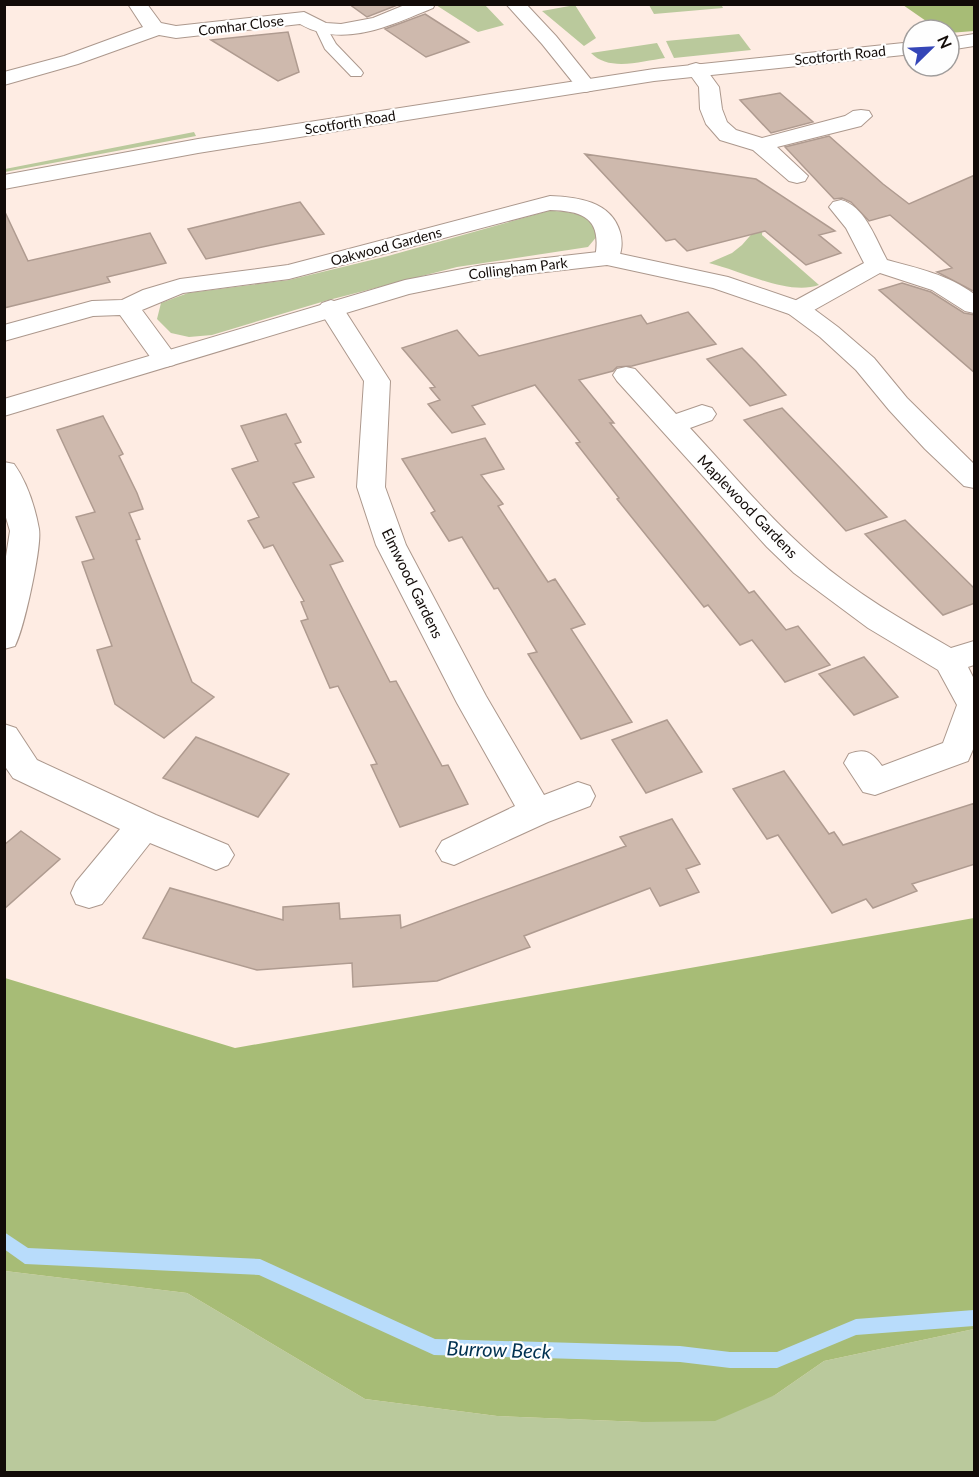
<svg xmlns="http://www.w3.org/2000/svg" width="979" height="1477" font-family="Lato,sans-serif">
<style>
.green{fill:#bac99c}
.forest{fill:#a7bc76}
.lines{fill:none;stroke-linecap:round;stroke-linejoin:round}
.stream{fill:#b8dcfb;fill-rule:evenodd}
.building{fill:#ceb9ad;stroke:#af9b90;stroke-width:1.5}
.lane-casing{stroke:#ac988d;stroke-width:2}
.street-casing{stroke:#ac988d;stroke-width:2}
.secondary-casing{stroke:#ac988d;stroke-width:2}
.primary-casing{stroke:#ac988d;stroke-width:2}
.lane{fill:#fff;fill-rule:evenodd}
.street{fill:#fff;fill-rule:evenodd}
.secondary{fill:#fff;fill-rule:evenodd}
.primary{fill:#fff;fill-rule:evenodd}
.labels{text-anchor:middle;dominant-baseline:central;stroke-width:4.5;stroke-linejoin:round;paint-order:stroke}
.far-street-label{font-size:14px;fill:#120b08;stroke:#fefefe}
.street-label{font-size:15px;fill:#120b08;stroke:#fefefe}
.near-water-label{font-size:20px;font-style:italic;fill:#003151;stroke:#fefefe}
</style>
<rect width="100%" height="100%" fill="#feece3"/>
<path class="green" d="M721 4 723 8 654 14 649 5Z
M436 5H485L504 25 478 32Z
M575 5 596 38 584 46 542 11Z
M739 34 751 50 674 58 666 41Z
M657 43 665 58C642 61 609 72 591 53Z
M194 132 196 136 5 172V169Z
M548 211C567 211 578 213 594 221L598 235 588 247 457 267 325 301 212 335 189 337 171 333 157 319 161 303 188 293 289 280 388 256Z
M763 221 762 235 819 285C788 296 742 271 709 263L732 253 742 245Z
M5 1271 187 1293 365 1399 497 1416 642 1422 775 1395 824 1361 974 1329V1472H5Z"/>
<path class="forest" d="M903 5H974V31L949 33V30H939Z
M974 918V1329L824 1361 775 1395 715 1421 642 1422 497 1416 365 1399 187 1293 5 1271V978L235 1048Z"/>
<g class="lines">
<path class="stream" d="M4 1232 28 1248 260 1259 435 1339 680 1346 730 1352H777L856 1319 974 1310V1326L856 1335 777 1368H730L680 1362 434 1355 259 1275 25 1264 4 1249Z"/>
</g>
<path class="building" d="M349 4H400L367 17Z
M425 14 469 42 426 57 385 29Z
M288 32 299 72 278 81 211 40Z
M780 93 813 122 771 133 740 100Z
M829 136 883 184 909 204 975 175V292L937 272 952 268 890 215 869 221 851 202 842 198 834 199 785 147Z
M585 154 756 179 835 231 819 235 841 253 806 265 765 231 687 251 675 239 666 241Z
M300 202 324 234 206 259 188 229Z
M4 210 28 261 150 233 166 263 107 277 110 282 4 308Z
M902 283 931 292 964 313 975 315V373L879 290Z
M688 312 716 344 632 366 617 367 613 371 579 380 614 423H610L749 593 754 591 786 630 798 626 830 665 785 682 752 640 740 645 708 605 704 607 617 499 619 498 576 443 580 442 535 385 472 406 485 424 452 433 428 404 440 400 430 388 435 387 402 348 457 330 479 356 641 315 647 324Z
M742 348 756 362 786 395 750 406 707 359Z
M782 408 843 471 887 517 846 531 744 420Z
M286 414 301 442 295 444 314 477 293 483 343 561 330 565 390 682 396 681 442 766 448 765 468 804 400 827 371 765 377 764 338 686 330 688 301 621 308 619 301 602 304 601 273 545 264 548 248 521 259 517 232 469 258 461 241 426Z
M103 416 123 454 119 456 137 493 143 509 129 513 140 539 136 540 192 682 214 697 164 738 115 704 97 650 112 646 82 562 94 559 76 517 95 512 57 430Z
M485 438 504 469 481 475 503 504 498 506 548 582 555 579 585 624 571 629 632 722 581 739 528 654 537 652 498 588 494 589 462 537 449 541 431 513 435 511 402 459Z
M905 520 975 589V603L943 615 865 534Z
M864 657 898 697 854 715 819 674Z
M667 720 702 772 646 793 612 740Z
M196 737 289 774 258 817 163 778Z
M784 771 829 834 834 832 843 845 975 803V864L912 884 917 891 873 908 866 899 832 913 778 835 767 839 733 789Z
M672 819 700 864 686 869 699 892 660 906 650 888 524 936 530 947 437 981 353 987 352 963 257 970 143 938 170 888 283 920V907L339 903 340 919 400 915 401 928 626 846 620 837Z
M21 831 60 859 4 909V845Z"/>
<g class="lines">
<g class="lane-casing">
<path id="lane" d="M321 24 325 25 336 44 361 70 363 73 361 76H351L325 49 315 28Z"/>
</g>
<g class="street-casing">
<path id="street" d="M128 4H147L161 23 176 26 304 12 326 23 341 24 373 18 407 4H435L433 8C391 25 343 49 300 24L176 38 159 35 78 64 4 85V72L64 56 143 27Z
M506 4H526L556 36 593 82 596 86 593 90 586 92 579 90 542 44Z
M696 63 703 65 719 87 722 109 727 122 736 130 762 138 845 116 853 111 861 110 869 111 872 116 861 126 777 147 808 176 805 181 797 183 789 181 753 150 720 140 706 124 700 109 699 87 686 69 689 65Z
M550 196C577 197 611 201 620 232 623 242 622 254 616 263L607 265 598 263 595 258C602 220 586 211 550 210L289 279 183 293 142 310 178 359 174 365 165 367 156 365 120 315 93 316 4 341V325L92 301 122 300 143 290 180 279 288 265Z
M841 200C865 206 876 240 887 260 917 268 949 275 974 294V313L965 311 932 290 880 273 807 314 798 317 789 314 785 309 789 304 864 263 846 228 829 207 833 202Z
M331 300 340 303 390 381 385 487 406 545 486 696 544 795 578 782 590 786 595 796 590 806 548 822 454 865 442 861 436 851 442 841 515 806 457 703 376 545 357 487 364 381 318 308 322 303Z
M626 367 635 369 676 414 702 405 712 408 716 414 712 420 690 428C730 471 769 518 814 557 855 593 904 621 951 648L974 641V665L968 667 974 679V747L968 761 875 795 863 792 844 763 849 754C865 748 872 752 882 766L943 743 957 705 938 670 868 628 794 573 767 547 617 381 613 375 617 369Z
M4 462 14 464C27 482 35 507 39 529 42 547 24 629 15 646L4 649V569L10 531 4 511Z
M4 724 16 728 37 760 156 815 228 845 234 855 228 865 216 870 150 843 102 904 89 908 76 904 71 893 76 882 120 829 13 778 4 765Z"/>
</g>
<g class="secondary-casing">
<path id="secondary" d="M607 251 728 277 807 304 838 327 874 358 907 398 974 464V488L964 486 925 449 889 410 856 370 820 337 789 314 713 288 607 265 483 279 409 294 4 416V399L405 280 483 265Z"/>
</g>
<g class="primary-casing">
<path id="primary" d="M974 34V46L949 50V38Z
M913 42V54L654 81 198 153 4 189V175L198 139 654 69Z"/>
</g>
<use href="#lane" class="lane"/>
<use href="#street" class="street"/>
<use href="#secondary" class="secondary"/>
<use href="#primary" class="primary"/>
</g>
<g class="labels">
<g class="far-street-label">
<text transform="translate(241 25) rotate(-7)">Comhar Close</text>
<text transform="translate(840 55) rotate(-6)">Scotforth Road</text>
<text transform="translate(350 122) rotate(-9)">Scotforth Road</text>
<text transform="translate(386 246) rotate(-15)">Oakwood Gardens</text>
<text transform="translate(518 268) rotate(-7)">Collingham Park</text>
</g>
<g class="street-label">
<text transform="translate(748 506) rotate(46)">Maplewood Gardens</text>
<text transform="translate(413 583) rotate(64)">Elmwood Gardens</text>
</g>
<g class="near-water-label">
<text transform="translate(499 1349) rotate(2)">Burrow Beck</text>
</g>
</g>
<rect width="979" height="1477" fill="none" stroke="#120b08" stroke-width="12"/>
<g transform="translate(931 48) rotate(66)"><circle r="28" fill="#fefefe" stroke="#a09d9c" stroke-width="1.5"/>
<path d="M0-4.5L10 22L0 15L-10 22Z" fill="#3445b7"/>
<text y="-9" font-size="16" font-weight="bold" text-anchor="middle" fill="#120b08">N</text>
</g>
</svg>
